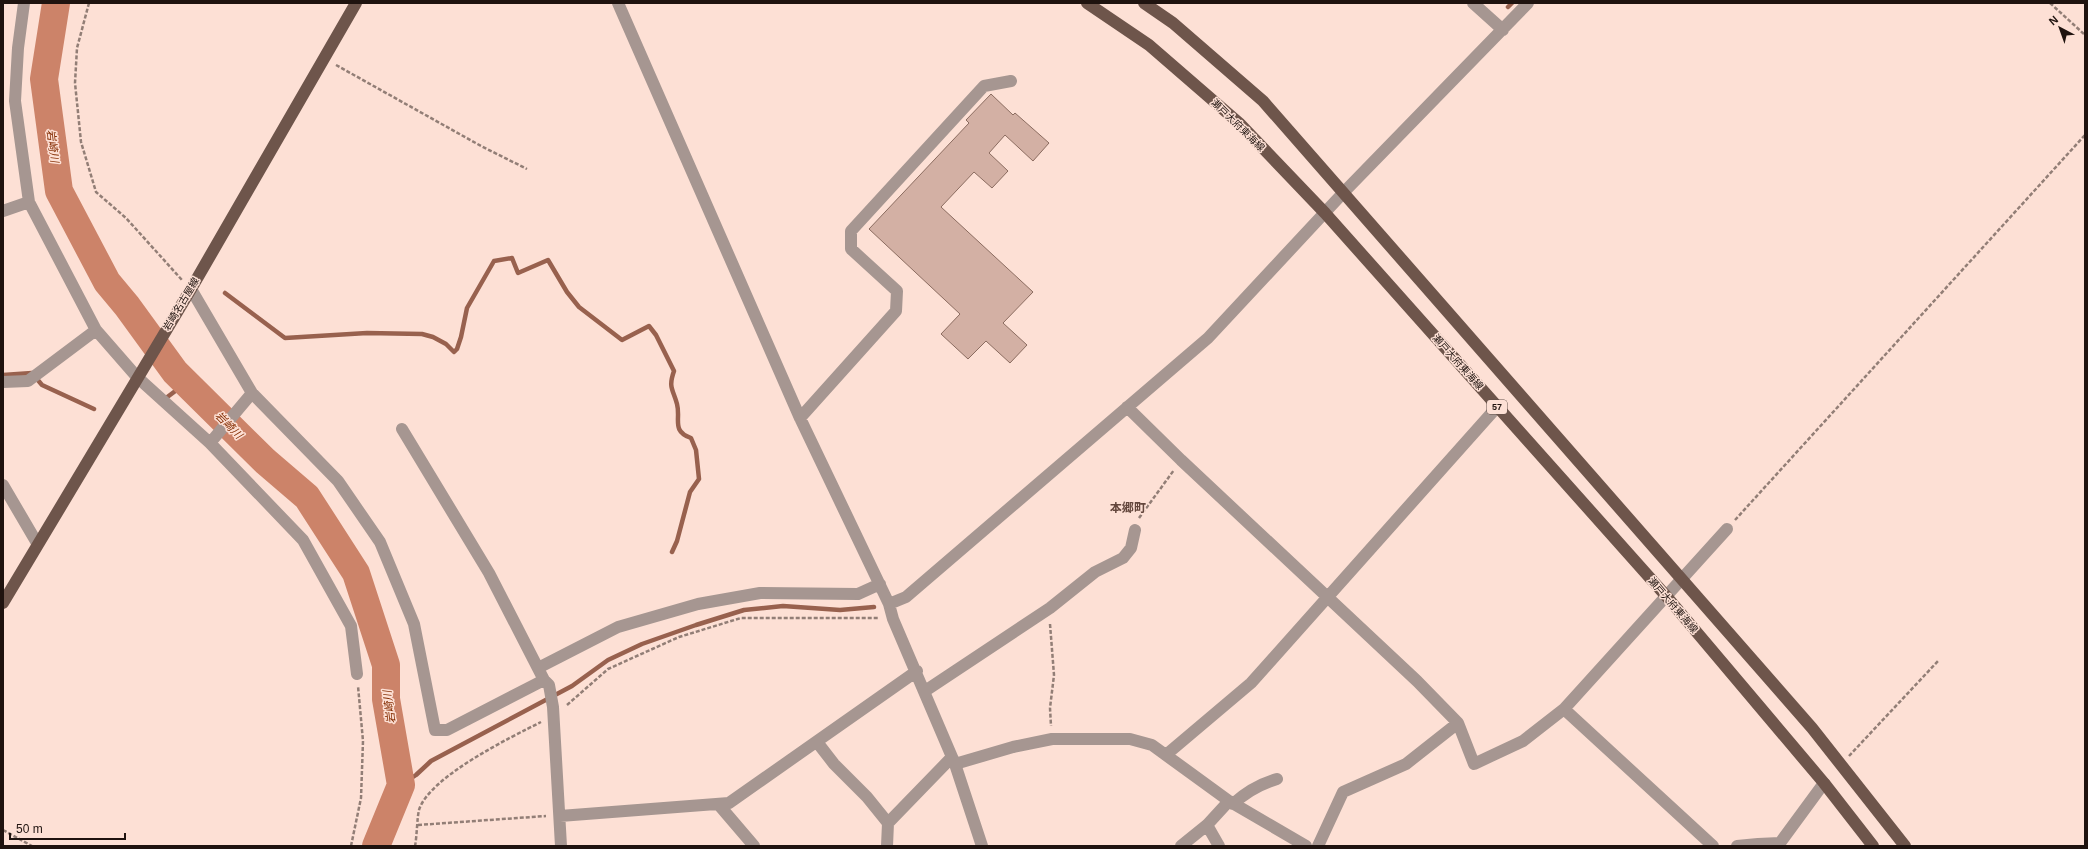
<svg xmlns="http://www.w3.org/2000/svg" width="2088" height="849" font-family="Helvetica,'Noto Sans JP',sans-serif">
<style>
.lines{fill:none;stroke-linecap:round;stroke-linejoin:round}
.stream{stroke:#98614e;stroke-width:4.5}
.river{stroke:#cc8369;stroke-width:28}
.building{fill:#d3b0a4;stroke:#8b6c60}
.path{stroke:#927e76;stroke-width:2.5;stroke-dasharray:4 2;stroke-linecap:butt}
.minor{stroke:#a69691;stroke-width:12}
.major{stroke:#6e554b;stroke-width:12}
.labels{text-anchor:middle;dominant-baseline:central;stroke-width:3;stroke-linejoin:round;paint-order:stroke}
.shield{fill:#fde0d5;stroke:#62504a;stroke-width:1}
.shield-label{font-size:9px;font-weight:bold;fill:#1f130f}
.street-label{font-size:10px;fill:#1f130f;stroke:#fde0d5}
.water-label{font-size:11px;font-style:italic;fill:#842d03;stroke:#fde0d5}
.quarter-label{font-size:12px;font-weight:bold;fill:#64473d;stroke:#fde0d5}
</style>
<rect width="100%" height="100%" fill="#fde0d5"/>
<g class="lines">
<path class="stream" d="M1508 7 1512 3
M225 293 285 338 367 333 422 334 433 337 446 344 454 352 457 349 461 337 467 308 494 261 512 258 518 273 548 260 567 292 579 307 622 340 649 326 656 335 674 371C668 388 673 389 677 404 681 419 671 431 691 438L696 450 699 479 690 492 677 541 672 552
M3 375 32 373 42 385 94 409
M166 398 186 383
M401 785 416 775 431 761 572 686 608 660 642 644 696 625 744 610 783 606 840 610 874 607"/>
<path class="river" d="M56 3 44 79 59 191 107 282 127 306 175 372 265 461 307 497 356 573 386 665V699L401 785 376 846"/>
</g>
<path class="building" d="M991 94 1013 115 1015 113 1049 143 1033 161 1005 135 989 153 1008 171 992 188 974 172 941 207 1033 292 1003 323 1027 345 1010 363 986 341 968 359 941 334 960 314 869 229 969 123 966 120Z"/>
<g class="lines">
<path class="path" d="M89 3 77 48 75 83 81 142 96 192 126 218 182 280
M2050 3 2085 35
M336 65 481 146 527 169
M1139 518 1174 470
M1735 520 2085 135
M1050 624 1054 675 1050 708 1051 726
M567 705 608 669 679 637 741 618H879
M1849 756 1938 661
M418 825 546 816
M3 830 32 846
M351 846 361 798 363 741 358 686
M415 846C417 836 417 818 419 810 429 777 511 737 541 722"/>
<path class="minor" d="M24 3 18 48 15 101 29 202 96 330 137 377 210 443 303 540 351 626 357 674
M618 3 800 418 889 604 893 619 955 764 982 846
M1473 3 1503 30
M3 211 29 202
M191 289 252 393 338 481 380 542 414 624 435 730H447L544 680
M3 382 28 381 96 330
M1127 407 1181 460 1417 681 1458 723 1474 764 1523 741 1564 709 1727 529
M800 418 896 311 897 291 851 249V231L984 86 1011 81
M402 429 489 573 544 680 549 685 553 707 561 846
M210 443 252 393
M3 485 37 543
M889 604 906 597 1208 338 1344 192 1528 3
M538 668 618 627 698 604 760 593 858 594 880 584
M925 691 1050 608 1095 572 1123 558 1131 548 1135 530
M1564 709 1713 846
M817 742 834 764 867 797 888 823
M1167 754 1251 683 1497 407
M955 764 1013 747 1052 739H1130L1152 745 1229 801 1306 846
M1233 804C1246 792 1260 784 1277 779
M719 805 754 846
M560 816 729 803 917 671
M1207 825 1219 846
M887 846 888 823 952 757
M1181 846 1207 825 1229 801
M1318 846 1343 792 1406 764 1458 723
M1737 846 1758 844
M1758 846V844L1780 843 1824 783"/>
<path class="major" d="M1087 3 1149 45 1239 123 1325 213 1667 597 1824 783 1873 846
M1144 3 1173 23 1263 101 1812 728 1905 846
M3 603 191 289 356 3"/>
</g>
<g class="labels">
<rect class="shield" x="1487" y="400" width="20" height="14" rx="3"/>
<g class="shield-label">
<text x="1497" y="407">57</text>
</g>
<g class="street-label">
<text transform="translate(1238 125) rotate(44)">瀬戸大府東海線</text>
<text transform="translate(181 304) rotate(-59)">岩崎名古屋線</text>
<text transform="translate(1458 362) rotate(48)">瀬戸大府東海線</text>
<text transform="translate(1673 605) rotate(49)">瀬戸大府東海線</text>
</g>
<g class="water-label">
<text transform="translate(53 146) rotate(83)">岩崎川</text>
<text transform="translate(229 425) rotate(45)">岩崎川</text>
<text transform="translate(389 707) rotate(-97)">岩崎川</text>
</g>
<g class="quarter-label">
<text x="1128" y="508">本郷町</text>
</g>
</g>
<rect width="2088" height="849" fill="none" stroke="#1f130f" stroke-width="8"/>
<g transform="translate(2060 28) rotate(319)" stroke="#fde0d5" stroke-width="3" paint-order="stroke">
<path d="M0-3L7 15L0 10L-7 15Z" fill="#1f130f"/>
<text y="-6" font-size="11" font-weight="bold" text-anchor="middle" fill="#1f130f">N</text>
</g>
<path d="M10 833v6h115v-6" fill="none" stroke="#1f130f" stroke-width="2"/>
<text x="16" y="833" font-size="12" fill="#1f130f" stroke="#fde0d5" stroke-width="3" paint-order="stroke">50 m</text>
</svg>
